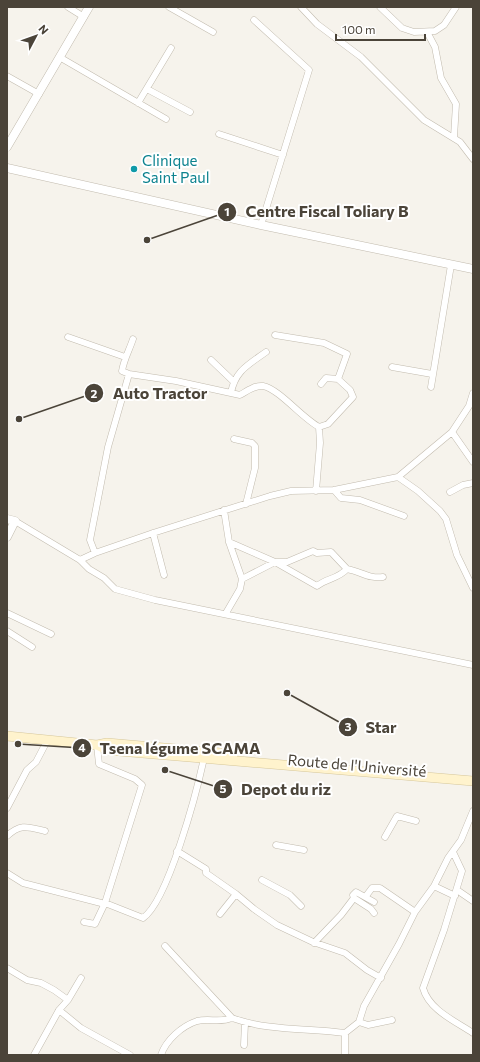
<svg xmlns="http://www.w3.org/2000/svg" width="480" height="1062" font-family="Commissioner,sans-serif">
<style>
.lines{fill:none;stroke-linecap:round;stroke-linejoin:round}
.minor-casing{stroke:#c2bbae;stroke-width:7}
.tertiary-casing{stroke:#c2bbae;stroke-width:9}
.secondary-casing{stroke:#d6c79b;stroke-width:10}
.minor{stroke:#fff;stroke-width:6}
.tertiary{stroke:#fff;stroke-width:8}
.secondary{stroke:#fff3cd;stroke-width:9}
.culture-dot{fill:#0f9aa8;stroke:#fff;stroke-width:1.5}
.labels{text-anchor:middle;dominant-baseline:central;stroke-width:4;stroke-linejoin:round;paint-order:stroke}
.culture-label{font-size:15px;fill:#0d838f;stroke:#fff;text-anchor:start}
.street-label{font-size:15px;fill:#4b4439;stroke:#fff}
.leader{fill:none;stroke:#4b4439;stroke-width:1.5}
.callout-dot{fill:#4b4439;stroke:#fff;stroke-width:1.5}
.mark-label{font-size:12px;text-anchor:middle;font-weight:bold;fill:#fff}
.callout-label{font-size:16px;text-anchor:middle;font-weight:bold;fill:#4b4439;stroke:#fff;stroke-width:4;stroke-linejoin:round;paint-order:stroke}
</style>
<rect width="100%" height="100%" fill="#f6f3ec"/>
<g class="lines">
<g class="minor-casing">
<path id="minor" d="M68 7 84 17
M169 7 213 32
M301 7 317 24 361 57 424 120 460 142 473 159
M380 7 402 28 414 32 435 31 444 25 456 7
M254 20 309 70 261 225
M427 32 435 47 441 78 456 104 454 137
M61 58 166 119
M7 76 39 94
M147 89 190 112
M138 103 171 48
M219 134 283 155
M275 335 324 343 347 354 338 379
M68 337 125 357
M133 339C129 351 124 359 122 371L129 374 176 381 240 395C247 391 255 385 263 386 279 389 302 418 319 427L328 424 353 397 350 390 338 379 326 378 321 384
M211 360 233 381
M392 367 432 374
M431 387 451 265
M231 393C235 371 248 365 266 352
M452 432 473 462
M234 439 252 443 255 446V468L246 504
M398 477 418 491 440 511 446 519 457 555 473 588
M334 490 341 498 360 500 404 516
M316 491 320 443 319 427
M450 492 463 485 473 483
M224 510 229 542 242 579 240 589 226 613
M15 521 80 560 89 569 104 578 115 589 155 600 473 665
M153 533 164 575
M229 542 275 562 317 586C327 578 338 579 347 569 362 572 369 579 383 577
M95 553 90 540 108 447 129 374
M80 560 95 553 153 533 270 496 291 491 334 490 398 477 452 432 469 406 473 393
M242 579 275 562H287L313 551 317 553 331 552 347 569
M7 613 51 634
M7 631 32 647
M7 808 27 770 36 762 47 741
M7 836C21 823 28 827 45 831
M385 837 397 816 416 821
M276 845 304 850
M177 851 206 869V873L236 894 220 914
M453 852 462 871 444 930 423 988C429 1010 455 1021 473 1033
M7 873 23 883 105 904
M262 880 290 895 301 906
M434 886 455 896
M457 890 473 901
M236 894 254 909 277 925 313 942 345 953 367 970 381 978
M366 896 372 888H380L415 912
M354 898 353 895 356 892 374 902
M105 903 143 918C168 901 197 791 204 758
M84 922 95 924 105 903 142 785 135 779 99 764 97 745
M314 943 341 915 354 898 371 909 374 913
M165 946 232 1018C268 1031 307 1028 345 1033L359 1022 368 1025 392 1020
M7 968 27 980 41 983 54 990 68 1000
M59 1010 81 1028 130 1055
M359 1022 364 1006 399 944 415 912 434 886 448 858 461 840 473 811
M244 1045 245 1023
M34 1055 59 1010 68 1000 81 978
M161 1055C166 1040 182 1026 197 1021 209 1018 220 1023 232 1018
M345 1055V1033"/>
</g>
<g class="tertiary-casing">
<path id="tertiary" d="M7 147 89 7
M7 168 261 225 473 269
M7 519 15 521 7 537"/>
</g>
<g class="secondary-casing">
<path id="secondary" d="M7 736 97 745 107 750 473 781
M97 745 107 743 233 754"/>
</g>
<use href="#minor" class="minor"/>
<use href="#tertiary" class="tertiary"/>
<use href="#secondary" class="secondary"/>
</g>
<circle class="culture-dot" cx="134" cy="169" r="4"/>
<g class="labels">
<g class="culture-label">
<text x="142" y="160">Clinique<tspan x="142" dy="17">Saint Paul</tspan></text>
</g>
<g class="street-label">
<text transform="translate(357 765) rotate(5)">Route de l'Université</text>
</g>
</g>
<path class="leader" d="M147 240L227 212M19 419L94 393M287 693L348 727M18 744L82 748M165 770L223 789"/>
<g class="callout-dot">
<circle cx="147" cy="240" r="4"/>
<circle cx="19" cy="419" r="4"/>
<circle cx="287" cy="693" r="4"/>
<circle cx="18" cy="744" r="4"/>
<circle cx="165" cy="770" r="4"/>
<circle cx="227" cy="212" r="10"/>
<circle cx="94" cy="393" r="10"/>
<circle cx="348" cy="727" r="10"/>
<circle cx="82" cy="748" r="10"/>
<circle cx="223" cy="789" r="10"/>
</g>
<g class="mark-label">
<text x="227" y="216">1</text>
<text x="94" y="398">2</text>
<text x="348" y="731">3</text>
<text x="82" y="752">4</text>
<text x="223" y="793">5</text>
</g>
<g class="callout-label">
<text x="327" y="217">Centre Fiscal Toliary B</text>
<text x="160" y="399">Auto Tractor</text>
<text x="381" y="733">Star</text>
<text x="180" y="754">Tsena légume SCAMA</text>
<text x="286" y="795">Depot du riz</text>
</g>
<rect width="480" height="1062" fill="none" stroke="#4b4439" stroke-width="16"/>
<g transform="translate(36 36) rotate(49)" stroke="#ffffff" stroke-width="3" paint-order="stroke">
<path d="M0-3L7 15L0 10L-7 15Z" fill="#4b4439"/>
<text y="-6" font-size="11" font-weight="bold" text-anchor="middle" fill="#4b4439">N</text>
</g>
<path d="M336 34v6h89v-6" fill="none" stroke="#4b4439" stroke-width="2"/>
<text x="342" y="34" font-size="12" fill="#4b4439" stroke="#ffffff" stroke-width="3" paint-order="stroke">100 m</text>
</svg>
